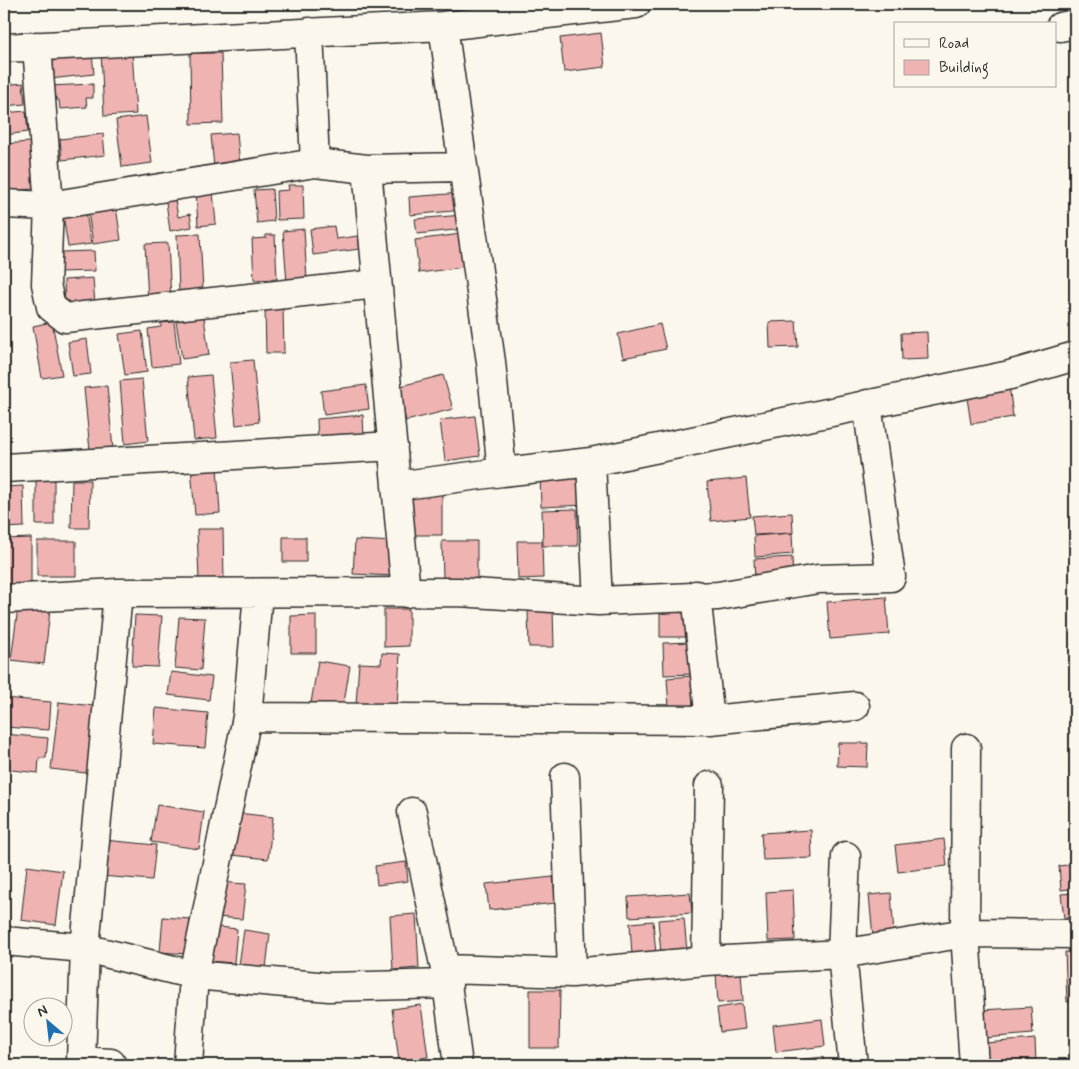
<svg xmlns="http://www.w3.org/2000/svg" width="1079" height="1069" font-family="Mynerve,sans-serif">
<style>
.building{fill:#efb3b1;stroke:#2b2b2b}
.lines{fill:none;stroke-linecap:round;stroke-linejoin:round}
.minor-casing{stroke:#2b2b2b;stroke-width:31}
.minor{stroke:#fbf7ec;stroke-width:28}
</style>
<rect width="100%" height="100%" fill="#fbf7ec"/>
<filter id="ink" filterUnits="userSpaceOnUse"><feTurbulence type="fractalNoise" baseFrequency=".02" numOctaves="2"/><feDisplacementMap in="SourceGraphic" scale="10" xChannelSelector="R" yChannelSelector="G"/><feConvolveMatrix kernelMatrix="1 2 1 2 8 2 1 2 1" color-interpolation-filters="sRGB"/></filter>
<g filter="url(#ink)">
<path class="building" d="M601 33 605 67 564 72 560 38Z
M132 50 136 114 104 116 101 51Z
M92 53 94 74 50 79 48 58Z
M190 53H221L223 123 191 124Z
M23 83 25 104 4 106V85Z
M93 84V98H86L87 107 60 109 59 100H50L49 86Z
M26 111 28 132 4 135V113Z
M146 116 152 163 122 167 116 120Z
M237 133 240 166 214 168 211 135Z
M103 134 105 155 62 160 60 139Z
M30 142 33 189 4 191V144Z
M288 185H303L304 219 277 220 276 191 289 190Z
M272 189 274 221 257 223 254 190Z
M213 192 216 224 198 226 196 193Z
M461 193 463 210 410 215 409 197Z
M175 200 178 217 190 214 192 227 170 231 166 202Z
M116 207 121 240 93 244 88 211Z
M86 212 91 244 68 247 63 215Z
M463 215 464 229 417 234 415 219Z
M334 226 336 239 358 236 360 249 313 255 310 229Z
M304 229 307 281 287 283 283 231Z
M200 234 203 291 179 292 177 235Z
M461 234 464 267 419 273 415 240Z
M266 235H275L277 279 254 280 252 239 266 238Z
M168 243 171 299 148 301 145 244Z
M94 251 95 271 60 272V252Z
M93 278 95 305 65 308 64 280Z
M283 307 284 353H266L265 308Z
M204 317 209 355 182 359 176 321Z
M796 321 798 347 770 348 769 322Z
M52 322 62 375 42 378 33 326Z
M174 322 179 364 152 367 148 329 161 327V323Z
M660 324 666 349 623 358 618 334Z
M142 331 147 372 125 375 119 334Z
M927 332 928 359 902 360 901 333Z
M87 339 91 374 73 376 68 342Z
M253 360 259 422 236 425 230 362Z
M211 375 217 438 194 440 188 377Z
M443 375 453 409 406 421 397 387Z
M142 379 148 441 125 444 120 381Z
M1009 384 1013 417 971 424 966 391Z
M366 385 369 409 324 415 321 391Z
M107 386 113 449 90 451 84 388Z
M363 415 364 437 318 441 317 419Z
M475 416 480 456 445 461 440 420Z
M217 467 220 513 195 515 191 468Z
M586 472 587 505 541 507 540 474Z
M36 477H54V525H36Z
M746 478 750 517 711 521 707 482Z
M72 480H90L89 528H71Z
M23 486 24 527 4 528V487Z
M408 491H442V535H408Z
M577 509 578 546H543L542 510Z
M792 513 793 533 754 535 752 516Z
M197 529H223L224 581H199Z
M792 533 793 554 755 557 754 536Z
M283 537H306V562H283Z
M31 538V585H4V539Z
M355 540 396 542 394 576 353 574Z
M37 541H76V576H37Z
M442 541H477V579H443Z
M517 541H542L543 578 518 579Z
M792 557 793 580 755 581 754 559Z
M886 597 889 634 830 639 827 602Z
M18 607 50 610 44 664 11 660Z
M678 607H689L690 637H660V613L678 612Z
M384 609H409V646L384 647Z
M553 609 554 647H529L528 610Z
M135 615 162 616 158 667 132 666Z
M316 615V653H291V616Z
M179 617 205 618 201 670 175 668Z
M692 642 693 674 664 675 663 643Z
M382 653 400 654 397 707 356 704 359 663 381 664Z
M318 661 350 666 343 708 311 703Z
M171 672 212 677 209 700 168 695Z
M692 676 693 706 669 708 667 678Z
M4 698 51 702 49 730 4 727Z
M59 702 102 707 94 774 51 769Z
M156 708 208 713 205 748 153 744Z
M4 734 48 738 46 758H39L38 773 4 769Z
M838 743H868L867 767 837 766Z
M157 805 204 812 199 849 151 842Z
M237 813 273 817 268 859 232 855Z
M811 830 812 858 763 860 761 833Z
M944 839 947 866 898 872 895 845Z
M104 840 156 845 152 880 100 876Z
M406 862 408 881 377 885 375 866Z
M1075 864V888L1061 890 1059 866Z
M27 866 63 871 56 925 21 920Z
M553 877 556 903 489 910 486 884Z
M219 882 246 884 242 919 216 917Z
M793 890 795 940 768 941 766 892Z
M690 893 692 913 629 917 628 897Z
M891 893 894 935 873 937 869 895Z
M1075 893V917L1064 918 1061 894Z
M416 914 419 968 393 970 390 916Z
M163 917 190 919 187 954 160 952Z
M684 918 687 952 661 954 658 920Z
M653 921 656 954 632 956 630 923Z
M210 926 237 929 234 963 207 961Z
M244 930 270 934 266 968 239 965Z
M1065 952H1075V1001L1067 1002Z
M741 972 743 1001 718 1003 716 974Z
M530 990H560L559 1048H530Z
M742 1004 745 1029 720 1032 717 1008Z
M421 1005 428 1057 399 1061 392 1009Z
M1031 1007 1033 1034 984 1038 982 1010Z
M822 1019 825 1046 776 1052 773 1025Z
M1035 1039 1036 1065H987L985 1043Z
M823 1057 824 1065H774V1063Z"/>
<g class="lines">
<g class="minor-casing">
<path id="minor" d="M1060 27 1075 24
M309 32 315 163
M37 46 49 206 315 163 367 169 406 593
M4 48 443 26 636 4
M367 169 462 167
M4 204 49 206 46 284 51 307 65 318 377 284
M591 462 598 601
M4 468 393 446
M502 472 591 462 1010 375 1075 356
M396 486 502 472 491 362 443 26
M696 595 710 720
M4 599 118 593 458 592 598 601 718 596 818 579 891 577 867 404
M247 717 710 720 855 706
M966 748 965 933 974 1065
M565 777 572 973
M412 812 445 969
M846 856 842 954 853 1065
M4 941 85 948 194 975 329 987 448 984
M706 961 709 786
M110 1065 111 1063 81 1061 85 948 118 593
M188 1065 194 975 247 717 258 594
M458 1065 445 969 572 973 706 961 842 954 965 933 1075 934"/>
</g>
<use href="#minor" class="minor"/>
</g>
</g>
<rect width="1079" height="1069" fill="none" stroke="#fbf7ec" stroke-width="20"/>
<rect x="10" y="10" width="1059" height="1049" fill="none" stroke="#2b2b2b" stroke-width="2" filter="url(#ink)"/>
<rect x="894" y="22" width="162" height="65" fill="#fbf7ec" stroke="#a8a59f"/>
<rect x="904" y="39" width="25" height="8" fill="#fbf7ec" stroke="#a8a59f"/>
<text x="939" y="48" font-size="15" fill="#2b2b2b">Road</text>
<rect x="904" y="60" width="25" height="15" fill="#efb3b1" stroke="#a8a59f"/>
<text x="939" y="72" font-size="15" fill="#2b2b2b">Building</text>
<g transform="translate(48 1022) rotate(332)"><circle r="24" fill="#fbf7ec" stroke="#a8a59f"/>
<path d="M0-4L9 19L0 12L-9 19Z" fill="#1f6fb2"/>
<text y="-8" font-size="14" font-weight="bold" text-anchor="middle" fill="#2b2b2b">N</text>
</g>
</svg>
